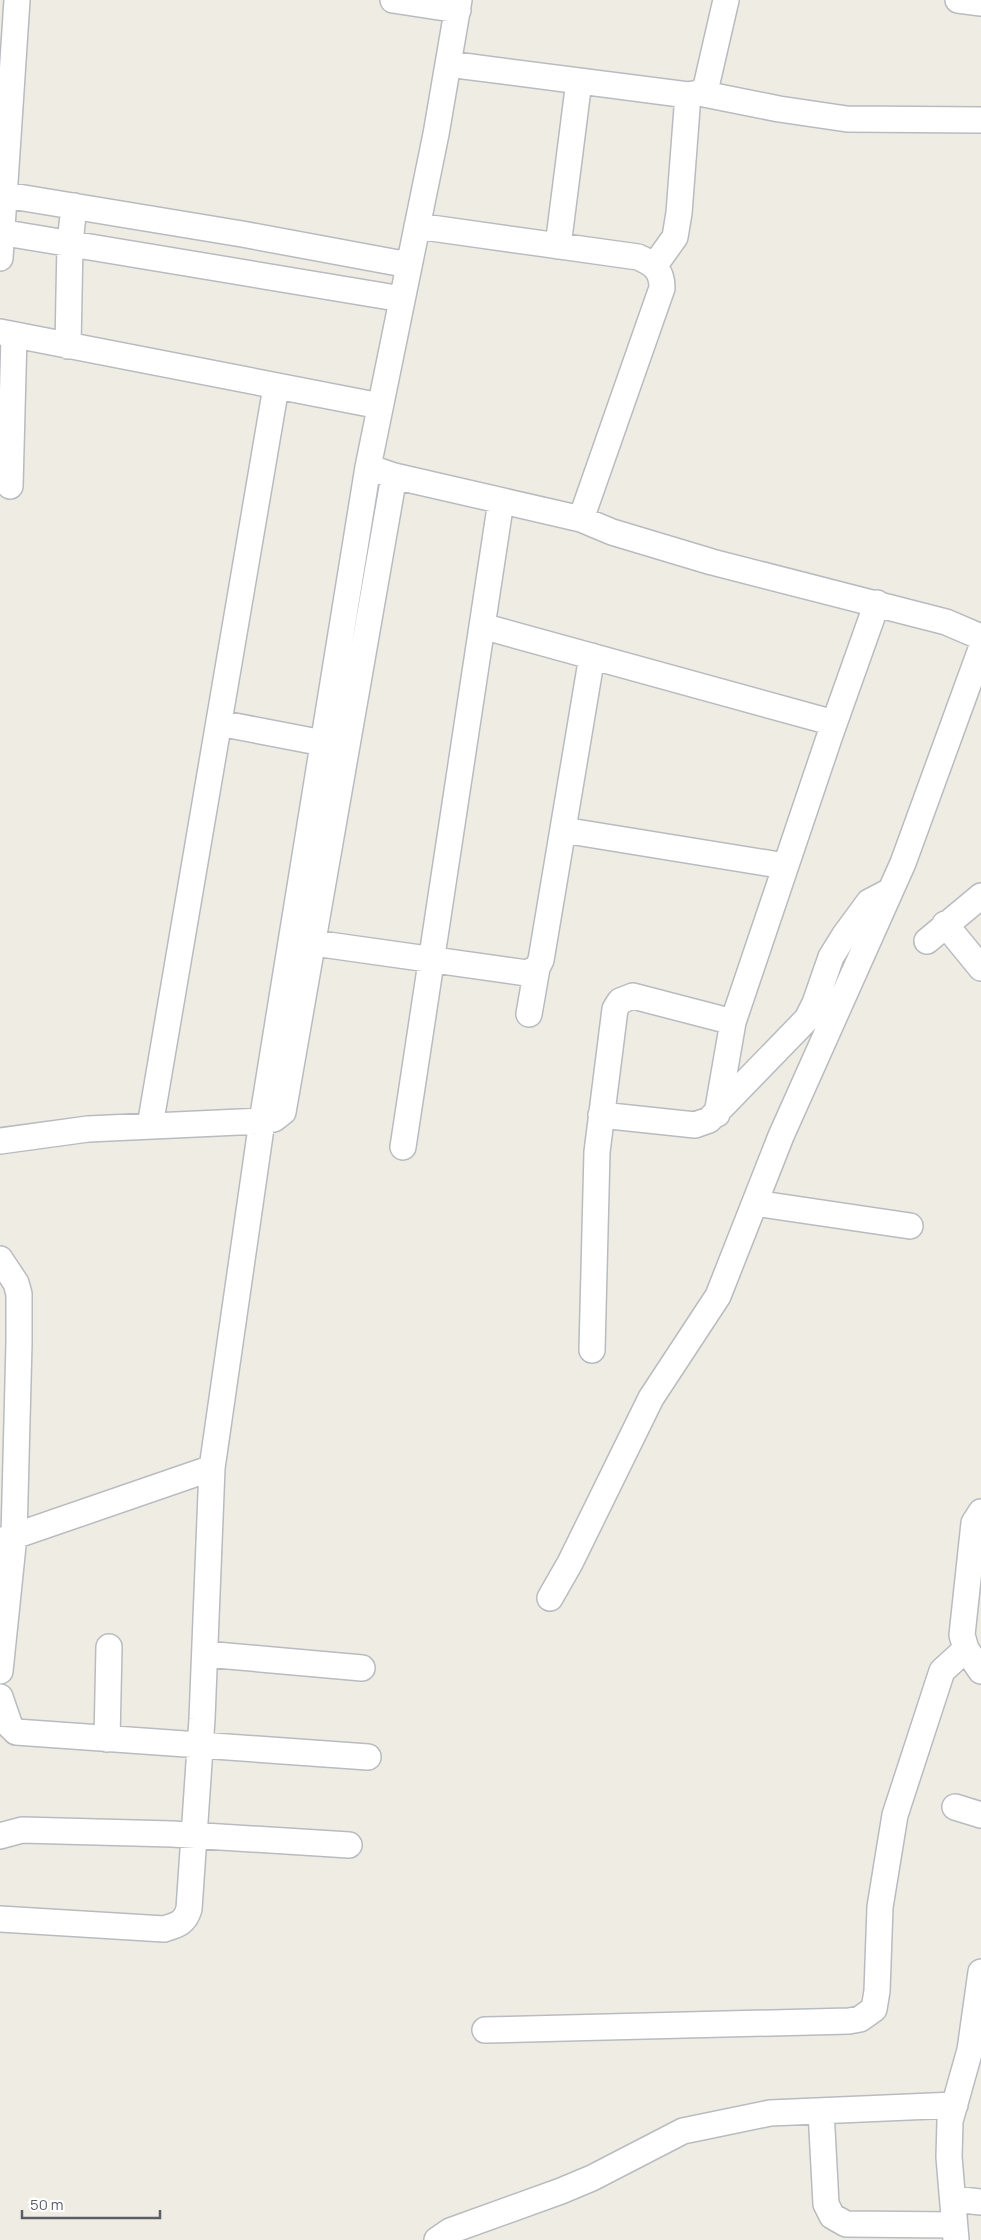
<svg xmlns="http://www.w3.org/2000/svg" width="981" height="2240" font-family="Manrope,sans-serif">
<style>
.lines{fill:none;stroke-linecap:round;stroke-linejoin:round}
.minor-casing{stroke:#b8bbc0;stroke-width:28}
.minor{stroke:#fff;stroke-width:25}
</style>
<rect width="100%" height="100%" fill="#efede3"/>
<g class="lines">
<g class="minor-casing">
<path id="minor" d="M393 0 458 10
M459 0 436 134 368 467 394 476 581 519 612 532 712 562 946 622 981 637
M958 0 981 3
M448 64 688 95 699 93 706 87 726 0
M699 93 779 109 847 119 981 120
M0 194 242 234 409 265
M417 226 638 257C654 264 662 270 662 288L581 519
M0 232 402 299
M558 246 579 81
M0 258 17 0
M655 265 675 237 679 213 688 95
M0 332 380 406
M68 346 70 243 74 206
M10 486 14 335
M482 626 834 723
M219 723 323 743
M563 830 785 866
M945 924 981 968
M927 941 981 896
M314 943 527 973 537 968 541 960 592 656
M529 1014 537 968
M717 1114 733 1022 829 738 877 603
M601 1115 695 1125 709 1120 807 1019 815 1003 831 957 844 936 869 902 890 891
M150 1126 276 387
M0 1141 88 1129 262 1121 274 1119 283 1112 394 476
M403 1147 501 501
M755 1203 910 1226
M0 1259 16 1283 19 1294V1343L14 1536 0 1671
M592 1350 597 1152 615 1009 620 1001 633 996 733 1022
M981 1512 974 1523 962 1635 966 1649 981 1671
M0 1541 212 1468
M550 1598 570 1563 651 1398 718 1296 781 1136 903 863 981 649
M205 1654 362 1668
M0 1697 10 1726 16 1732 368 1757
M107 1739 109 1647
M955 1807 981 1815
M0 1836 22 1830 172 1834 349 1845
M0 1919 164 1929C177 1925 185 1923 189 1909L202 1719 212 1468 262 1121 368 467
M485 2030 849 2021 860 2019 874 2009 877 1991 880 1907 895 1815 942 1671 966 1649
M821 2111 826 2204 832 2216 846 2224 954 2225
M953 2199 981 2202
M437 2240 450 2231 561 2191 592 2178 683 2131 770 2113 955 2105
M956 2240 949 2157 950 2121 970 2050 981 1972"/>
</g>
<use href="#minor" class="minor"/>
</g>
<path d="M22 2210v8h138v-8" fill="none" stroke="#5b5f65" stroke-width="2.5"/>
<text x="30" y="2210" font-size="15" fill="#5b5f65" stroke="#ffffff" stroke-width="4" paint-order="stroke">50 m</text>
</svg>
